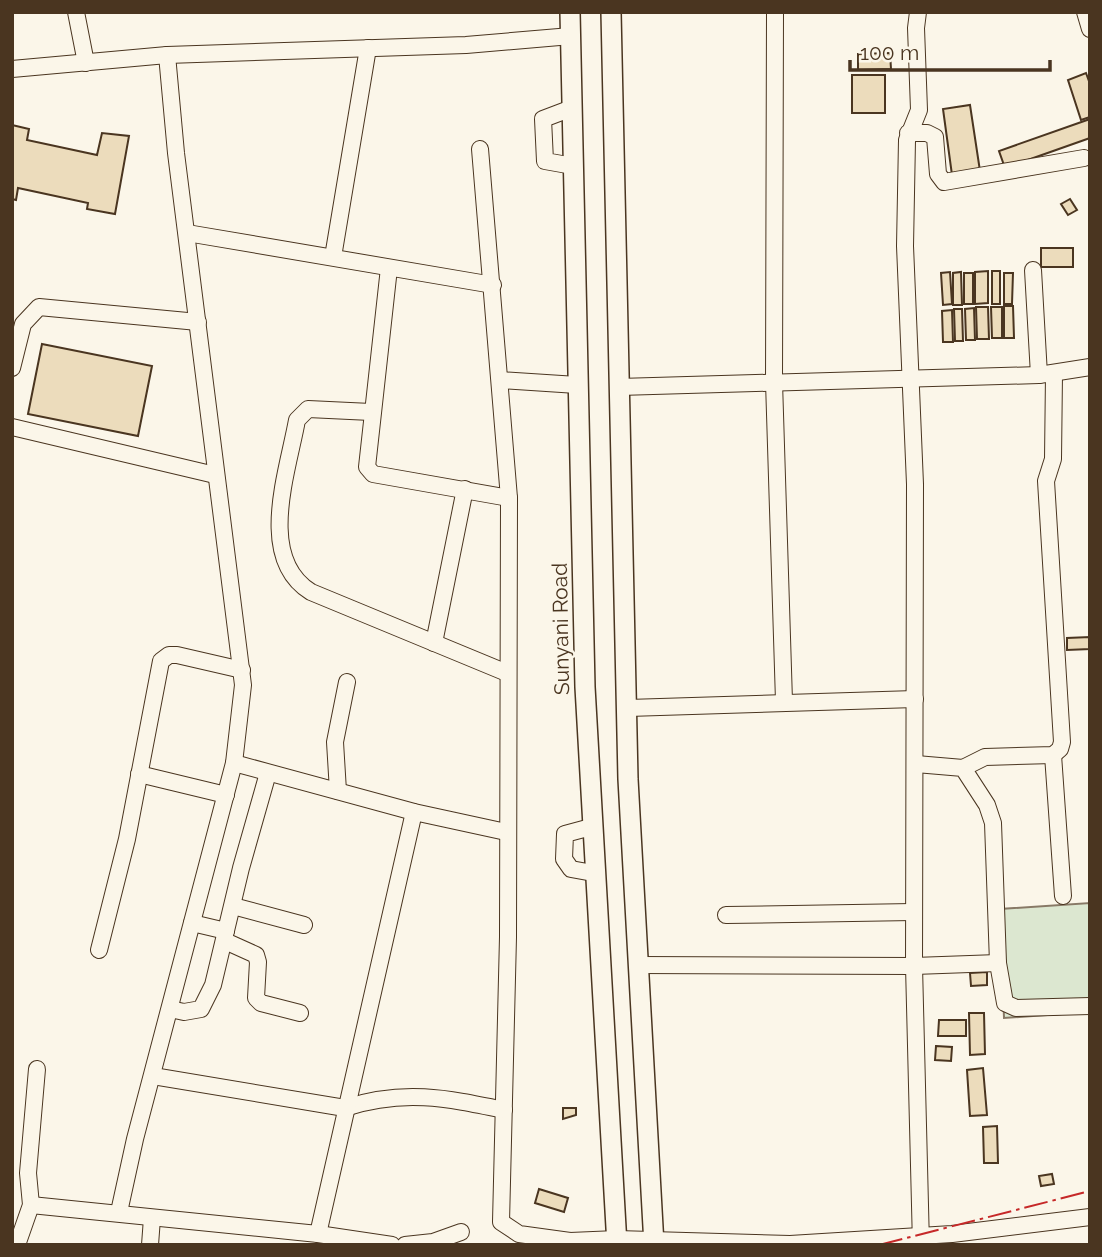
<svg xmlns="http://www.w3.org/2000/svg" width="1102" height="1257" font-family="Raleway,sans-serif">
	<rect width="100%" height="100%" fill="#fbf6e9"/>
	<polygon fill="#dce7d0" stroke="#887966" stroke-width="2" points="1090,903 1090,1012 1004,1018 1000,909"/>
	<g fill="#ecdcbc" stroke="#4a3520" stroke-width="2">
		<polygon points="890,53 891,69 858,70 858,54"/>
		<polygon points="1086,73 1090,84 1090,117 1081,120 1068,80"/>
		<rect x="852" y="75" width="33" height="38"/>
		<polygon points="970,105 980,171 952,175 943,109"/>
		<polygon points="1090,119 1090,138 1005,168 999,151"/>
		<polygon points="12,125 29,129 27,140 97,155 102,133 129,136 115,214 87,209 88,203 18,188 16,200 12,199"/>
		<polygon points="1070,199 1077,210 1068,215 1061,204"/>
		<rect x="1041" y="248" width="32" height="19"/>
		<polygon points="988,271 988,303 975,304 975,272"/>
		<rect x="992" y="271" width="8" height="33"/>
		<polygon points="950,272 952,304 943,305 941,273"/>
		<polygon points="961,272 962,305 953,305 953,273"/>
		<rect x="964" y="273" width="9" height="31"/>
		<polygon points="1004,273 1013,273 1012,304 1004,304"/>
		<polygon points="1004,306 1013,306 1014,338 1004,338"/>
		<polygon points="976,307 988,307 989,339 977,339"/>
		<polygon points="991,307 1002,307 1002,338 992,338"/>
		<polygon points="974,308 975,340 966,340 965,309"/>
		<polygon points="954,309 962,309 963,341 955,341"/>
		<polygon points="952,310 953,342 943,342 942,311"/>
		<polygon points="42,344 152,366 138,436 28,414"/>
		<polygon points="1090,637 1090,649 1067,650 1067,638"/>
		<polygon points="987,972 987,985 971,986 970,973"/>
		<polygon points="969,1013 984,1013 985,1054 970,1055"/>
		<polygon points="939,1020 966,1020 966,1036 938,1036"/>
		<polygon points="936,1046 952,1047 951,1061 935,1060"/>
		<polygon points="983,1068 987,1115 970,1116 967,1070"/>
		<polygon points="563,1108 576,1108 576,1115 563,1119"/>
		<polygon points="997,1126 998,1163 984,1163 983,1127"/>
		<polygon points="1052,1174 1054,1184 1041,1186 1039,1176"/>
		<polygon points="539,1189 568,1198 564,1212 535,1203"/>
	</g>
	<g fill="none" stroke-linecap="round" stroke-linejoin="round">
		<defs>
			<g id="minor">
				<polyline points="76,12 86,63"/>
				<polyline points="775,12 774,382 784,701"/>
				<polyline points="918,12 916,28 919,110 907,140 905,246 915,484 914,966 921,1245"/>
				<polyline points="1085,12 1090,29"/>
				<polyline points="12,69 167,55 466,45 571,36"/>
				<polyline points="572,108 543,119 545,161 573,166"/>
				<polyline points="908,133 927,133 935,137 938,174 944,182 1084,158"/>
				<polyline points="480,149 509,498 508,937 501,1222 519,1234 570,1241 617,1239 790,1244 952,1234 1090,1217"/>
				<polyline points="187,233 493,285"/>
				<polyline points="333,257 368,48"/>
				<polyline points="389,268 367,467 373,474 509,498"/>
				<polyline points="1033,270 1039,375"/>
				<polyline points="12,368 23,324 39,307 198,322"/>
				<polyline points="500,380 577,385"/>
				<polyline points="619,387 1039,375 1090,367"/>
				<path d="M371,412L308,409L297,420C288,471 256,558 311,592L507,673"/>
				<polyline points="12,427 215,475"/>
				<polyline points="434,643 465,489"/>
				<polyline points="628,708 915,699"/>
				<polyline points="1053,755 1063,896"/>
				<polyline points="234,763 414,812 506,832"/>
				<polyline points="916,764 963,768 987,805 993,823 998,963 1005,1003 1016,1008 1090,1006"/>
				<polyline points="963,768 985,757 1053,755 1060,749 1062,742 1046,481 1053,459 1054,374"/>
				<polyline points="139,774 226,795"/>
				<polyline points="338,791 335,742 347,682"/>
				<polyline points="591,827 565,834 564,859 571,869 593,873"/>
				<polyline points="233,906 304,925"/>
				<polyline points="726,915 913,912"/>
				<polyline points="192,923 226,931"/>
				<polyline points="225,941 256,955 258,962 256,998 261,1003 300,1013"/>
				<polyline points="99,950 127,839 161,661 169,655 177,655 242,670"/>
				<polyline points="638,965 914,966 998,963"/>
				<polyline points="170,1009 184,1012 201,1009 213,985 241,868 268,773"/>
				<path d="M153,1076L345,1108C403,1089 446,1098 504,1110"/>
				<polyline points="31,1205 318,1234 392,1245"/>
				<polyline points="119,1212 135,1139 234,763 243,685 176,153 167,55"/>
				<polyline points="318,1234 414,812"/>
				<polyline points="17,1245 31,1205 28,1173 37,1069"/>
				<polyline points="150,1245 152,1218"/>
				<polyline points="405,1245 433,1242 461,1232"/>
			</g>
			<g id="major">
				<polyline points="570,12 585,687 617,1245"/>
				<polyline points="611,12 628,779 654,1245"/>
			</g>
		</defs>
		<use href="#minor" stroke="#4a3520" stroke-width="18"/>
		<use href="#major" stroke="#4a3520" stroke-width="22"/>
		<use href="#minor" stroke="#fbf6e9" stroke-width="16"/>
		<use href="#major" stroke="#fbf6e9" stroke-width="19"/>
		<polyline stroke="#c62828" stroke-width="2" stroke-dasharray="24 5 3.5 5" stroke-linecap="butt" points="879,1245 1090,1191"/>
	</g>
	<g text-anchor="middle" stroke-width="5" stroke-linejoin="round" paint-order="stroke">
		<g font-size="21" fill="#4a3520" stroke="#fbf6e9">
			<text transform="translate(561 629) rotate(-91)" y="7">Sunyani Road</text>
		</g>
	</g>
	<rect width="1102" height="1257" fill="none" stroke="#4a3520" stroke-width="28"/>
	<path d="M850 60v10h200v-10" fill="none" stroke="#4a3520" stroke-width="3.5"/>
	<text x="860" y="60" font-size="21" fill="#4a3520" stroke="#fbf6e9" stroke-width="5" paint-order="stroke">100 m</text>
</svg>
